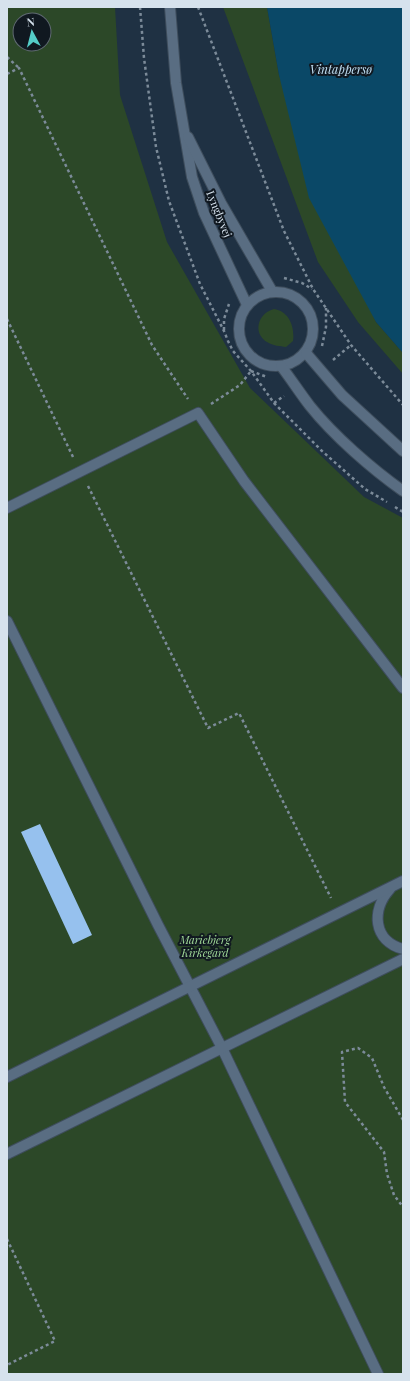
<svg xmlns="http://www.w3.org/2000/svg" width="410" height="1381" font-family="'Playfair Display',serif">
	<rect width="100%" height="100%" fill="#1f3143"/>
	<g fill="#2c4828" fill-rule="evenodd">
		<path d="M7,7H115L120,95L167,242L250,388L364,497L403,518V1374H7ZM20,20H44V44H20Z"/>
		<polygon points="223,7 267,7 279,75 376,322 403,353 403,374 358,322 318,262"/>
		<path d="M274,309C289,311 295,327 293,341L286,347C280,346 273,346 267,342C252,333 258,313 274,309Z"/>
	</g>
	<polygon fill="#0a4867" points="267,7 403,7 403,353 376,322 309,198 279,75"/>
	<polygon fill="#96c1ee" points="40,824 92,935 73,944 21,832"/>
	<g fill="none" stroke-linecap="round" stroke-linejoin="round">
		<defs>
			<g id="service">
				<polyline points="7,508 198,413 244,481 403,688"/>
				<polyline points="7,621 158,925 222,1048 378,1374"/>
				<path d="M390,889C371,910 373,941 403,949"/>
				<polyline points="7,1077 403,881"/>
				<polyline points="7,1154 403,959"/>
			</g>
			<g id="tertiary">
				<polyline points="170,7 176,83 192,177 204,213 247,305"/>
				<polyline points="188,137 221,203 272,291"/>
				<circle cx="276" cy="329" r="37"/>
				<polyline points="306,353 342,395 403,451"/>
				<path d="M281,366C291,379 300,393 310,406C334,436 372,469 403,491"/>
			</g>
		</defs>
		<use href="#service" stroke="#3e4d5c" stroke-width="12"/>
		<use href="#tertiary" stroke="#3e4d5c" stroke-width="12"/>
		<g stroke="#7c8b99" stroke-width="2.5" stroke-dasharray="3 3" stroke-linecap="butt">
			<polyline points="140,7 144,58 156,147 169,201 200,284 224,331 228,341 233,351 251,371 274,403 322,451 365,489 387,502"/>
			<polyline points="198,7 284,231 313,289 351,345 403,405"/>
			<polyline points="7,57 19,68"/>
			<polyline points="7,74 19,68 152,345 188,399"/>
			<polyline points="284,278 302,283 312,289"/>
			<polyline points="7,319 73,457"/>
			<polyline points="224,330 224,319 229,304"/>
			<polyline points="322,346 326,327 326,308"/>
			<polyline points="333,360 351,345"/>
			<polyline points="251,371 267,377"/>
			<polyline points="274,403 284,396"/>
			<polyline points="211,404 240,385 251,371"/>
			<polyline points="88,486 208,728 239,713 331,898"/>
			<polyline points="395,507 403,512"/>
			<polyline points="403,1120 384,1087 372,1058 358,1048 342,1052 345,1102 384,1152 387,1174 394,1195 403,1207"/>
			<polyline points="7,1239 55,1341 7,1365"/>
		</g>
		<use href="#service" stroke="#596d82" stroke-width="10"/>
		<use href="#tertiary" stroke="#596d82" stroke-width="10"/>
	</g>
	<g text-anchor="middle" stroke-width="4" stroke-linejoin="round" paint-order="stroke">
		<g font-size="11" fill="#d6e2ed" stroke="#101820">
			<text transform="translate(219 214) rotate(68)" y="4">Lyngbyvej</text>
		</g>
		<g font-size="11" font-style="italic" fill="#a3dc9a" stroke="#101820">
			<text x="205" y="944">Mariebjerg<tspan x="205" dy="13">Kirkegård</tspan></text>
		</g>
		<g font-size="12" font-style="italic" fill="#c1e0f5" stroke="#101820">
			<text x="341" y="74">Vintappersø</text>
		</g>
	</g>
	<rect width="410" height="1381" fill="none" stroke="#d6e2ed" stroke-width="16"/>
	<g transform="translate(32 32) rotate(353)"><circle r="19" fill="#101820" stroke="#5f6972"/>
	<path d="M0-3L7 15L0 10L-7 15Z" fill="#54cdc8"/>
	<text y="-6" font-size="11" font-weight="bold" text-anchor="middle" fill="#d6e2ed">N</text>
	</g>
</svg>
